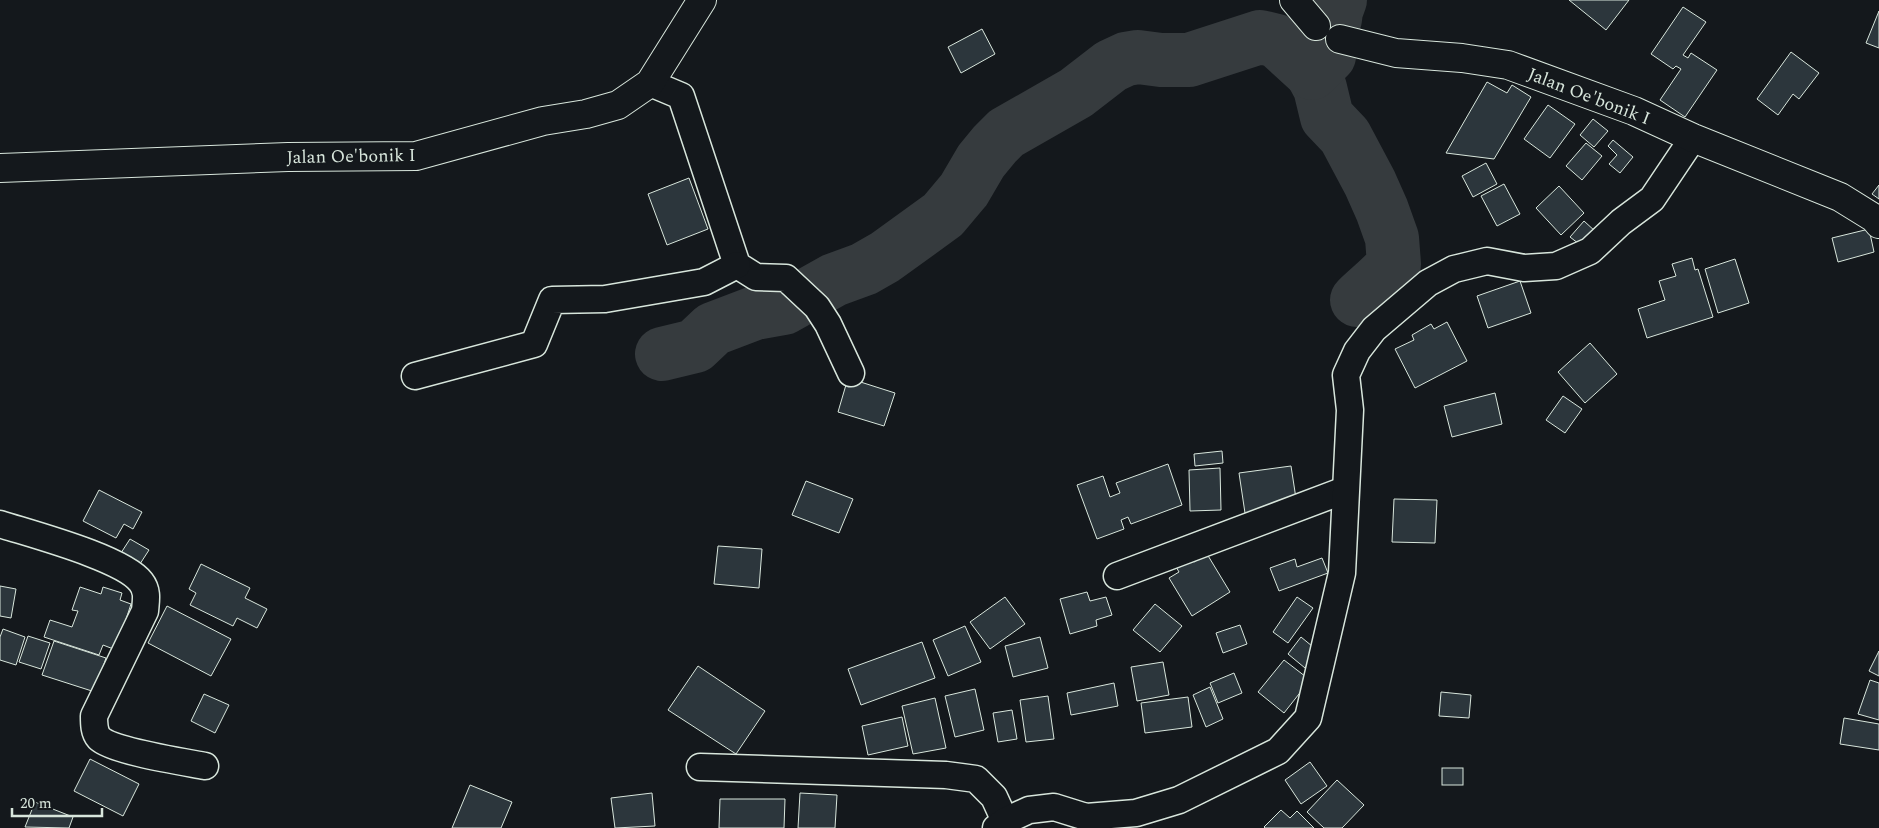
<svg xmlns="http://www.w3.org/2000/svg" width="1879" height="828" font-family="Spectral,serif">
	<rect width="100%" height="100%" fill="#14181c"/>
	<g fill="none" stroke-linecap="round" stroke-linejoin="round">
		<g stroke="#363b3e" stroke-width="54">
			<path d="M1312,73L1320,88L1327,117L1345,136L1370,183L1382,210L1392,238L1394,264C1384,277 1369,288 1357,300"/>
			<polyline points="662,354 695,346 713,329 755,313 784,308 834,280 864,269 885,257 943,215 964,190 981,161 995,144 1006,133 1076,93 1111,66 1126,59 1138,57 1161,60 1189,60 1260,37 1277,41 1312,73 1329,56 1322,37 1335,19 1336,11 1340,0"/>
		</g>
	</g>
	<g fill="#2c363c" stroke="#d8e6dc">
		<polygon points="1569,0 1629,0 1606,30"/>
		<polygon points="1683,7 1706,22 1683,55 1688,58 1691,53 1717,70 1685,117 1660,100 1681,69 1676,66 1673,69 1651,54"/>
		<polygon points="1879,11 1879,48 1866,43"/>
		<polygon points="982,29 995,54 961,73 948,47"/>
		<polygon points="1791,52 1819,73 1799,99 1793,94 1778,115 1757,99"/>
		<polygon points="1487,82 1507,93 1512,85 1531,97 1494,159 1446,153"/>
		<polygon points="1548,105 1575,124 1550,158 1524,139"/>
		<polygon points="1593,119 1608,131 1594,147 1580,135"/>
		<polygon points="1613,140 1633,157 1620,173 1609,164 1617,155 1608,146"/>
		<polygon points="1586,143 1602,156 1582,180 1566,166"/>
		<polygon points="1486,163 1497,184 1473,197 1462,176"/>
		<polygon points="689,178 708,229 667,245 648,194"/>
		<polygon points="1504,184 1520,214 1497,226 1481,196"/>
		<polygon points="1879,185 1879,199 1872,194"/>
		<polygon points="1559,186 1584,213 1561,235 1536,208"/>
		<polygon points="1584,221 1596,232 1583,247 1570,237"/>
		<polygon points="1869,229 1874,252 1838,262 1832,238"/>
		<polygon points="1692,258 1695,270 1698,269 1713,317 1647,338 1638,309 1665,300 1659,281 1676,276 1672,264"/>
		<polygon points="1735,259 1749,303 1718,313 1705,269"/>
		<polygon points="1520,281 1531,313 1488,328 1477,296"/>
		<polygon points="1447,322 1467,361 1415,388 1395,349 1414,340 1412,335 1431,324 1434,329"/>
		<polygon points="1590,343 1617,374 1585,403 1558,372"/>
		<polygon points="848,378 895,393 884,426 838,412"/>
		<polygon points="1495,393 1502,424 1452,437 1444,406"/>
		<polygon points="1563,396 1582,409 1565,433 1546,420"/>
		<polygon points="1222,451 1223,463 1195,466 1194,454"/>
		<polygon points="1168,464 1182,505 1131,524 1128,517 1121,520 1124,529 1097,539 1077,485 1103,476 1110,497 1120,493 1116,483"/>
		<polygon points="1291,466 1297,505 1245,513 1239,473"/>
		<polygon points="1220,468 1221,510 1190,511 1189,470"/>
		<polygon points="806,481 853,499 839,533 792,515"/>
		<polygon points="99,490 142,512 133,529 124,524 116,538 83,521"/>
		<polygon points="1394,499 1437,500 1435,543 1392,542"/>
		<polygon points="130,539 149,550 138,567 119,556"/>
		<polygon points="718,546 762,549 759,588 714,584"/>
		<polygon points="1207,554 1230,592 1192,616 1169,578 1179,572 1175,565 1190,556 1194,562"/>
		<polygon points="1322,558 1328,573 1279,591 1270,568 1295,559 1297,567"/>
		<polygon points="201,564 250,588 245,598 267,609 257,628 237,618 233,626 190,605 196,593 189,589"/>
		<polygon points="0,586 16,589 11,618 0,616"/>
		<polygon points="80,587 101,594 103,587 122,593 120,600 131,604 116,650 103,645 99,655 44,637 50,620 72,627 78,611 72,610"/>
		<polygon points="1087,592 1090,601 1106,597 1112,615 1096,620 1097,626 1070,634 1060,599"/>
		<polygon points="1005,597 1025,624 990,649 970,622"/>
		<polygon points="1297,597 1313,608 1288,643 1273,632"/>
		<polygon points="1155,604 1182,626 1160,652 1133,630"/>
		<polygon points="167,606 231,639 211,676 148,643"/>
		<polygon points="1240,625 1247,644 1223,653 1216,633"/>
		<polygon points="965,626 981,662 948,676 933,640"/>
		<polygon points="3,629 25,637 16,665 0,660 0,637"/>
		<polygon points="28,636 50,643 41,669 19,662"/>
		<polygon points="1040,637 1048,668 1013,677 1005,646"/>
		<polygon points="1301,637 1318,651 1305,668 1288,654"/>
		<polygon points="54,641 106,658 95,692 42,675"/>
		<polygon points="922,642 935,678 861,705 848,669"/>
		<polygon points="1879,651 1879,676 1869,671"/>
		<polygon points="1284,660 1310,680 1284,713 1258,692"/>
		<polygon points="1163,662 1169,695 1137,701 1131,667"/>
		<polygon points="698,666 765,711 736,754 668,710"/>
		<polygon points="1234,673 1242,693 1218,703 1210,683"/>
		<polygon points="1870,680 1879,683 1879,720 1858,714"/>
		<polygon points="1114,683 1118,706 1071,715 1067,693"/>
		<polygon points="1210,687 1223,719 1206,727 1193,695"/>
		<polygon points="975,689 984,730 955,737 945,696"/>
		<polygon points="1441,692 1471,695 1469,718 1439,716"/>
		<polygon points="204,694 229,705 215,733 191,721"/>
		<polygon points="1048,696 1054,739 1026,742 1020,700"/>
		<polygon points="1188,697 1192,727 1145,733 1141,703"/>
		<polygon points="935,698 946,748 913,754 902,706"/>
		<polygon points="1012,710 1017,739 998,742 993,713"/>
		<polygon points="902,717 908,746 868,755 862,726"/>
		<polygon points="1844,718 1879,724 1879,750 1840,744"/>
		<polygon points="90,759 139,784 123,816 74,791"/>
		<polygon points="1310,762 1327,786 1301,804 1285,780"/>
		<rect x="1442" y="768" width="21" height="17"/>
		<polygon points="1337,780 1364,805 1342,828 1324,828 1307,812"/>
		<polygon points="470,785 512,802 501,828 452,828"/>
		<polygon points="652,793 655,826 615,828 611,798"/>
		<polygon points="800,793 837,795 835,828 798,828"/>
		<polygon points="720,799 785,799 784,828 719,828"/>
		<polygon points="35,802 73,817 69,828 25,827"/>
		<polygon points="1281,810 1290,818 1297,811 1314,828 1265,828 1264,827"/>
	</g>
	<g fill="none" stroke-linecap="round" stroke-linejoin="round">
		<defs>
			<g id="street">
				<polyline points="650,83 681,96 737,265 756,277 786,278 817,307 828,324 851,373"/>
				<polyline points="415,376 534,344 552,300 605,299 704,282 737,265"/>
				<path d="M0,524C31,534 123,558 141,582C148,591 146,600 145,611L94,716C94,724 94,732 99,738C112,751 184,762 205,766"/>
				<polyline points="1117,576 1345,490"/>
				<polyline points="700,767 946,775 976,779 994,797 1005,821"/>
				<polyline points="996,828 1005,821 1029,810 1054,807 1086,817 1136,813 1179,800 1278,751 1308,718 1342,573 1350,410 1346,375 1357,351 1374,329 1428,283 1454,269 1487,261 1524,268 1556,266 1590,251 1621,222 1652,199 1693,138"/>
			</g>
			<g id="secondary">
				<polyline points="1294,0 1316,26"/>
				<polyline points="1340,39 1396,53 1462,58 1508,65 1634,111 1693,138 1840,197 1874,218 1879,224"/>
				<polyline points="0,168 288,157 416,156 543,121 586,114 618,105 650,83 702,0"/>
			</g>
		</defs>
		<use href="#street" stroke="#d8e6dc" stroke-width="29"/>
		<use href="#secondary" stroke="#d8e6dc" stroke-width="30"/>
		<use href="#street" stroke="#14181c" stroke-width="26"/>
		<use href="#secondary" stroke="#14181c" stroke-width="28"/>
	</g>
	<g text-anchor="middle" stroke-width="4" stroke-linejoin="round" paint-order="stroke">
		<g font-size="18" fill="#d8e6dc" stroke="#14181c">
			<text transform="translate(1589 96) rotate(21)" y="6">Jalan Oe'bonik I</text>
			<text transform="translate(351 156) rotate(-1)" y="6">Jalan Oe'bonik I</text>
		</g>
	</g>
	<path d="M12 808v8h90v-8" fill="none" stroke="#d8e6dc" stroke-width="2.5"/>
	<text x="20" y="808" font-size="15" fill="#d8e6dc" stroke="#14181c" stroke-width="4" paint-order="stroke">20 m</text>
</svg>
